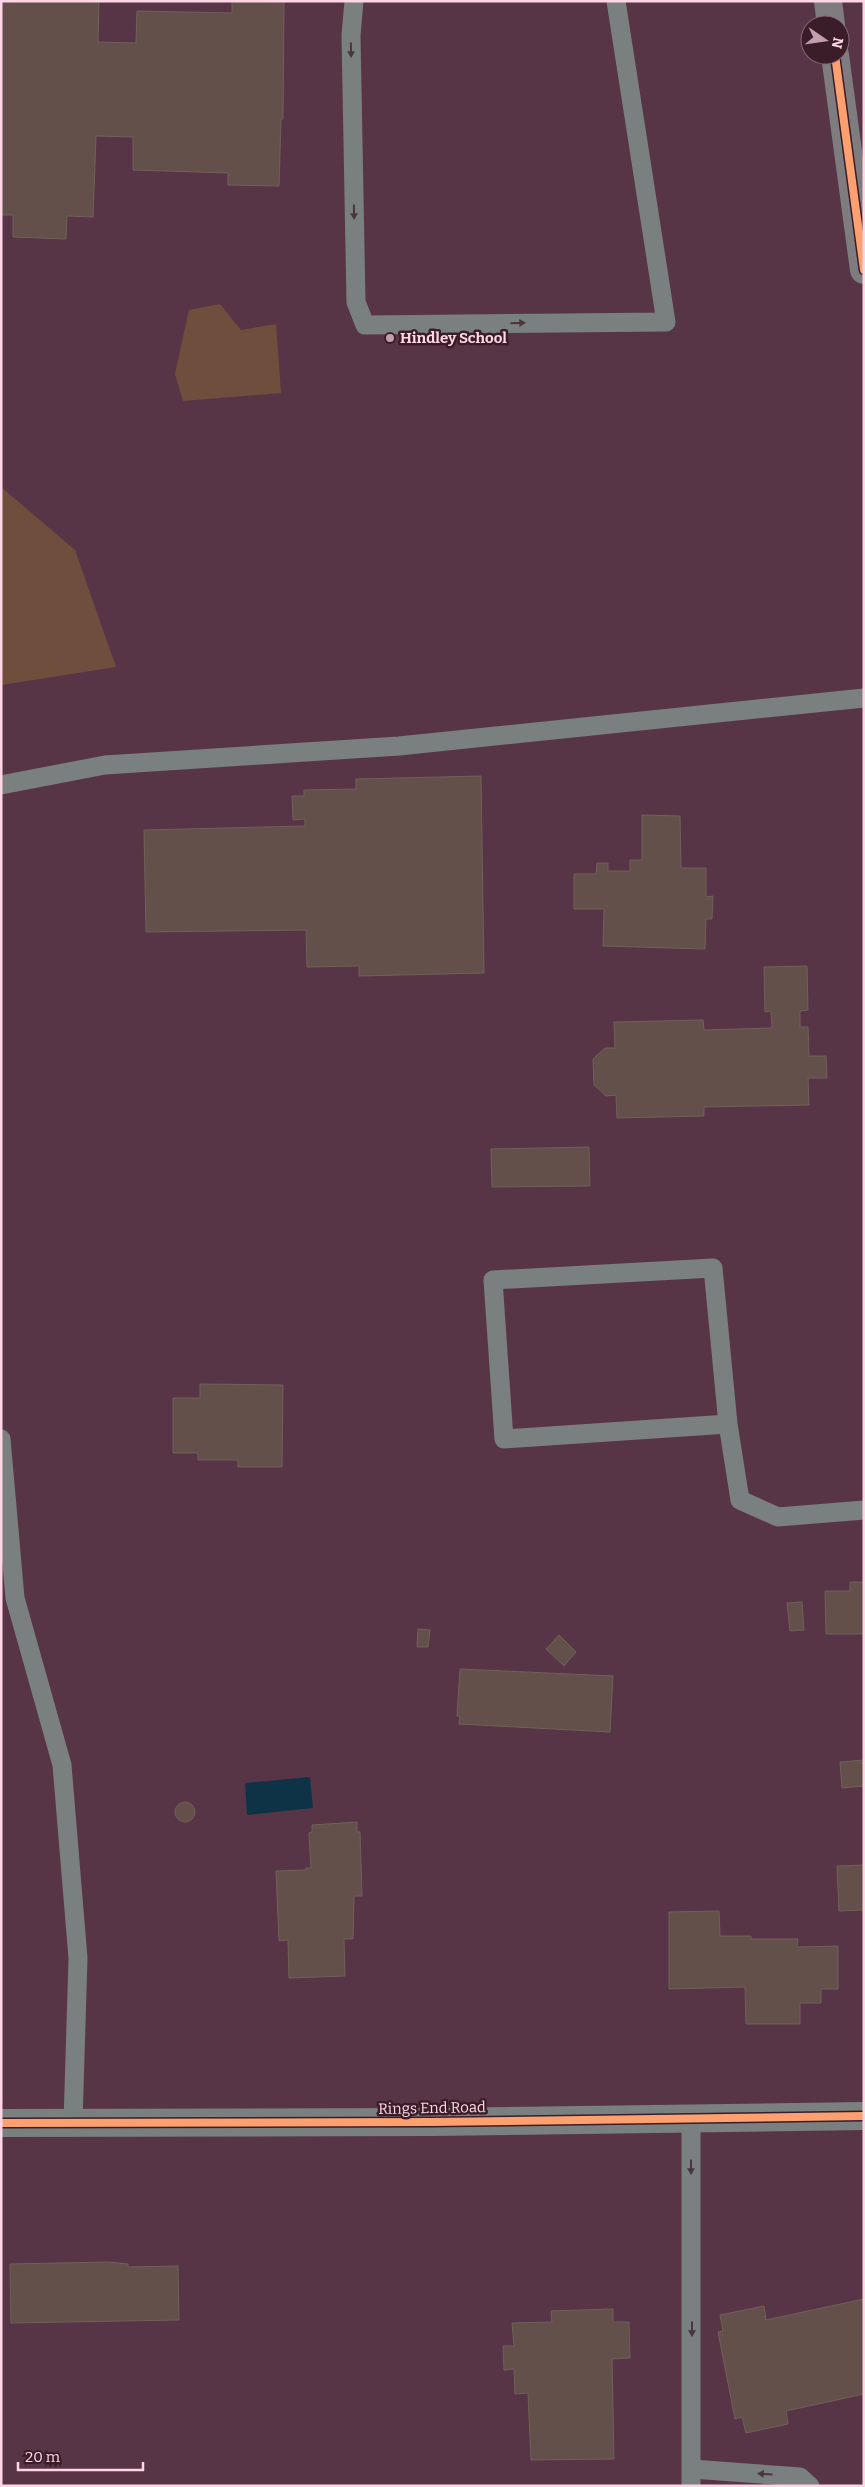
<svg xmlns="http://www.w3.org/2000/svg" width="865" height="2487" font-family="Bitter,serif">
	<rect width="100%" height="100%" fill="#583546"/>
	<g fill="#704e3d">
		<polygon points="220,304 241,330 276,324 281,393 183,401 175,374 189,310"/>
		<polygon points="1,487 75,550 116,667 1,685"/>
	</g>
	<polygon fill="#0f3346" points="310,1777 313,1808 247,1815 245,1783"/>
	<g fill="#63504a" stroke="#71605b">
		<polygon points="1,1 99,1 98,42 136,43 137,11 232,13 232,1 284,1 283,119 281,119 279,186 228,185 228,173 133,170 133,137 96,136 93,217 67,216 66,239 13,237 13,215 1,215"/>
		<polygon points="481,776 484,973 359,976 359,966 307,967 306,930 146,932 144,830 305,826 305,819 293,820 292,796 304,796 304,790 356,789 356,779"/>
		<polygon points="642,815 680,816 681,868 706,868 706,897 713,896 712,919 706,919 705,949 603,946 604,909 574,909 574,874 596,874 597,863 608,863 608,871 630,871 630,860 642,860"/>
		<polygon points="807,966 808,1010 800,1011 800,1027 808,1027 809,1056 826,1056 827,1078 808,1078 809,1105 704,1107 704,1116 617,1118 616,1095 606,1096 594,1085 593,1059 605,1048 615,1048 614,1022 703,1020 704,1030 772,1028 771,1011 765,1012 764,967"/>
		<polygon points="589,1147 590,1186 492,1187 491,1149"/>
		<polygon points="200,1384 283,1385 282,1467 238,1467 238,1460 198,1460 198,1453 173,1453 173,1398 200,1398"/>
		<polygon points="850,1582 864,1582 864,1634 826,1634 825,1591 850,1591"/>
		<polygon points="802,1602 804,1630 790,1631 787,1603"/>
		<polygon points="418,1629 430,1630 428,1647 417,1647"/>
		<polygon points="559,1635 576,1652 564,1666 546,1649"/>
		<polygon points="460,1669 613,1676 610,1732 459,1724 460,1716 457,1716"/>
		<polygon points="864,1760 864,1786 842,1788 840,1762"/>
		<circle cx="185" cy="1812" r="10"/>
		<polygon points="357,1822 357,1832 360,1832 362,1896 354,1896 353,1939 344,1939 345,1976 289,1978 288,1940 279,1941 276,1871 306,1870 306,1868 311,1868 309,1833 312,1832 312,1825"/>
		<polygon points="864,1865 864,1910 839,1911 837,1866"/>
		<polygon points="719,1911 720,1936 751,1936 751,1939 798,1939 797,1947 838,1946 838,1989 821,1989 821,2003 800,2003 800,2024 746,2024 745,1987 669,1989 669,1912"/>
		<polygon points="108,2262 128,2264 128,2267 178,2266 179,2320 11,2323 10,2264"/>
		<polygon points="864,2299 864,2394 786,2411 788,2424 746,2433 742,2417 735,2419 718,2332 723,2331 720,2315 764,2306 766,2320"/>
		<polygon points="613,2309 613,2322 629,2322 630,2358 612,2359 614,2459 531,2460 528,2393 515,2394 514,2369 504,2370 503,2346 514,2346 512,2323 552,2322 551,2311"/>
	</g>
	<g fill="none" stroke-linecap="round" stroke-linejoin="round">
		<g stroke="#7a807f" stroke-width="19">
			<polyline points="354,1 351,35 356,302 365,325 666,322 616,1"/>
			<polyline points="1,785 105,765 399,746 864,698"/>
			<polyline points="728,1424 504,1439 493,1280 713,1268 728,1424 740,1500 778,1517 864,1510"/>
			<polyline points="1,1439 15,1598 62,1765 78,1958 73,2123"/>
			<polyline points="691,2118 691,2486"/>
			<polyline points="692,2469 800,2477 810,2486"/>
		</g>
		<polyline stroke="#7a807f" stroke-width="28" points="1,2123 431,2122 864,2116"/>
		<g stroke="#7f7c80" stroke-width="28">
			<polyline points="828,1 831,25"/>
			<polyline points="835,55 864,270"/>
		</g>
		<defs>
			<g id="cycleway">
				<polyline points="835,55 864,270"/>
				<polyline points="1,2123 431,2122 864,2116"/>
			</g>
		</defs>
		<use href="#cycleway" stroke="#3a1d29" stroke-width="11"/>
		<use href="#cycleway" stroke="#fca06f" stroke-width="8"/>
	</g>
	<defs><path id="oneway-solid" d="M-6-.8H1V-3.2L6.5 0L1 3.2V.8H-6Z" transform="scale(1.25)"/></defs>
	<g fill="#4a363e">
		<use href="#oneway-solid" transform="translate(351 50) rotate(89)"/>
		<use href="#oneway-solid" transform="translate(354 212) rotate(89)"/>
		<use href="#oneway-solid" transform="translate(518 323) rotate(-1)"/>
		<use href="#oneway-solid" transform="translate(691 2167) rotate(90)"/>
		<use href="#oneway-solid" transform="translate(692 2329) rotate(90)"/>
		<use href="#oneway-solid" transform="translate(765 2474) rotate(-176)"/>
	</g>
	<circle fill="#c59ead" stroke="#3a1d29" stroke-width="2" cx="390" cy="338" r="5"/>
	<g text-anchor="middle" stroke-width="5" stroke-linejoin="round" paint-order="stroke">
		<g font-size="15" font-weight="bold" fill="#ffd6e5" stroke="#3a1d29" text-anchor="start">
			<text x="400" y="343">Hindley School</text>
		</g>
		<g font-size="15" fill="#ffd6e5" stroke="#3a1d29">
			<text transform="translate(432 2108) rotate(-1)" y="5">Rings End Road</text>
		</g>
	</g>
	<rect width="865" height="2487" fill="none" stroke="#ffd6e5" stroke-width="5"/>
	<g transform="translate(825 40) rotate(103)"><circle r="24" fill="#3a1d29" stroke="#896774"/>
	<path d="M0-4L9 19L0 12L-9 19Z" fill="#c59ead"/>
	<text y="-8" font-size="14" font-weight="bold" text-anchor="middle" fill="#ffd6e5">N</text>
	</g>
	<path d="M18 2462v8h125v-8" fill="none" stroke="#ffd6e5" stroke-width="2.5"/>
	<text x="25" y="2462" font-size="15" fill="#ffd6e5" stroke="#3a1d29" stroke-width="4" paint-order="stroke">20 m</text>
</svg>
